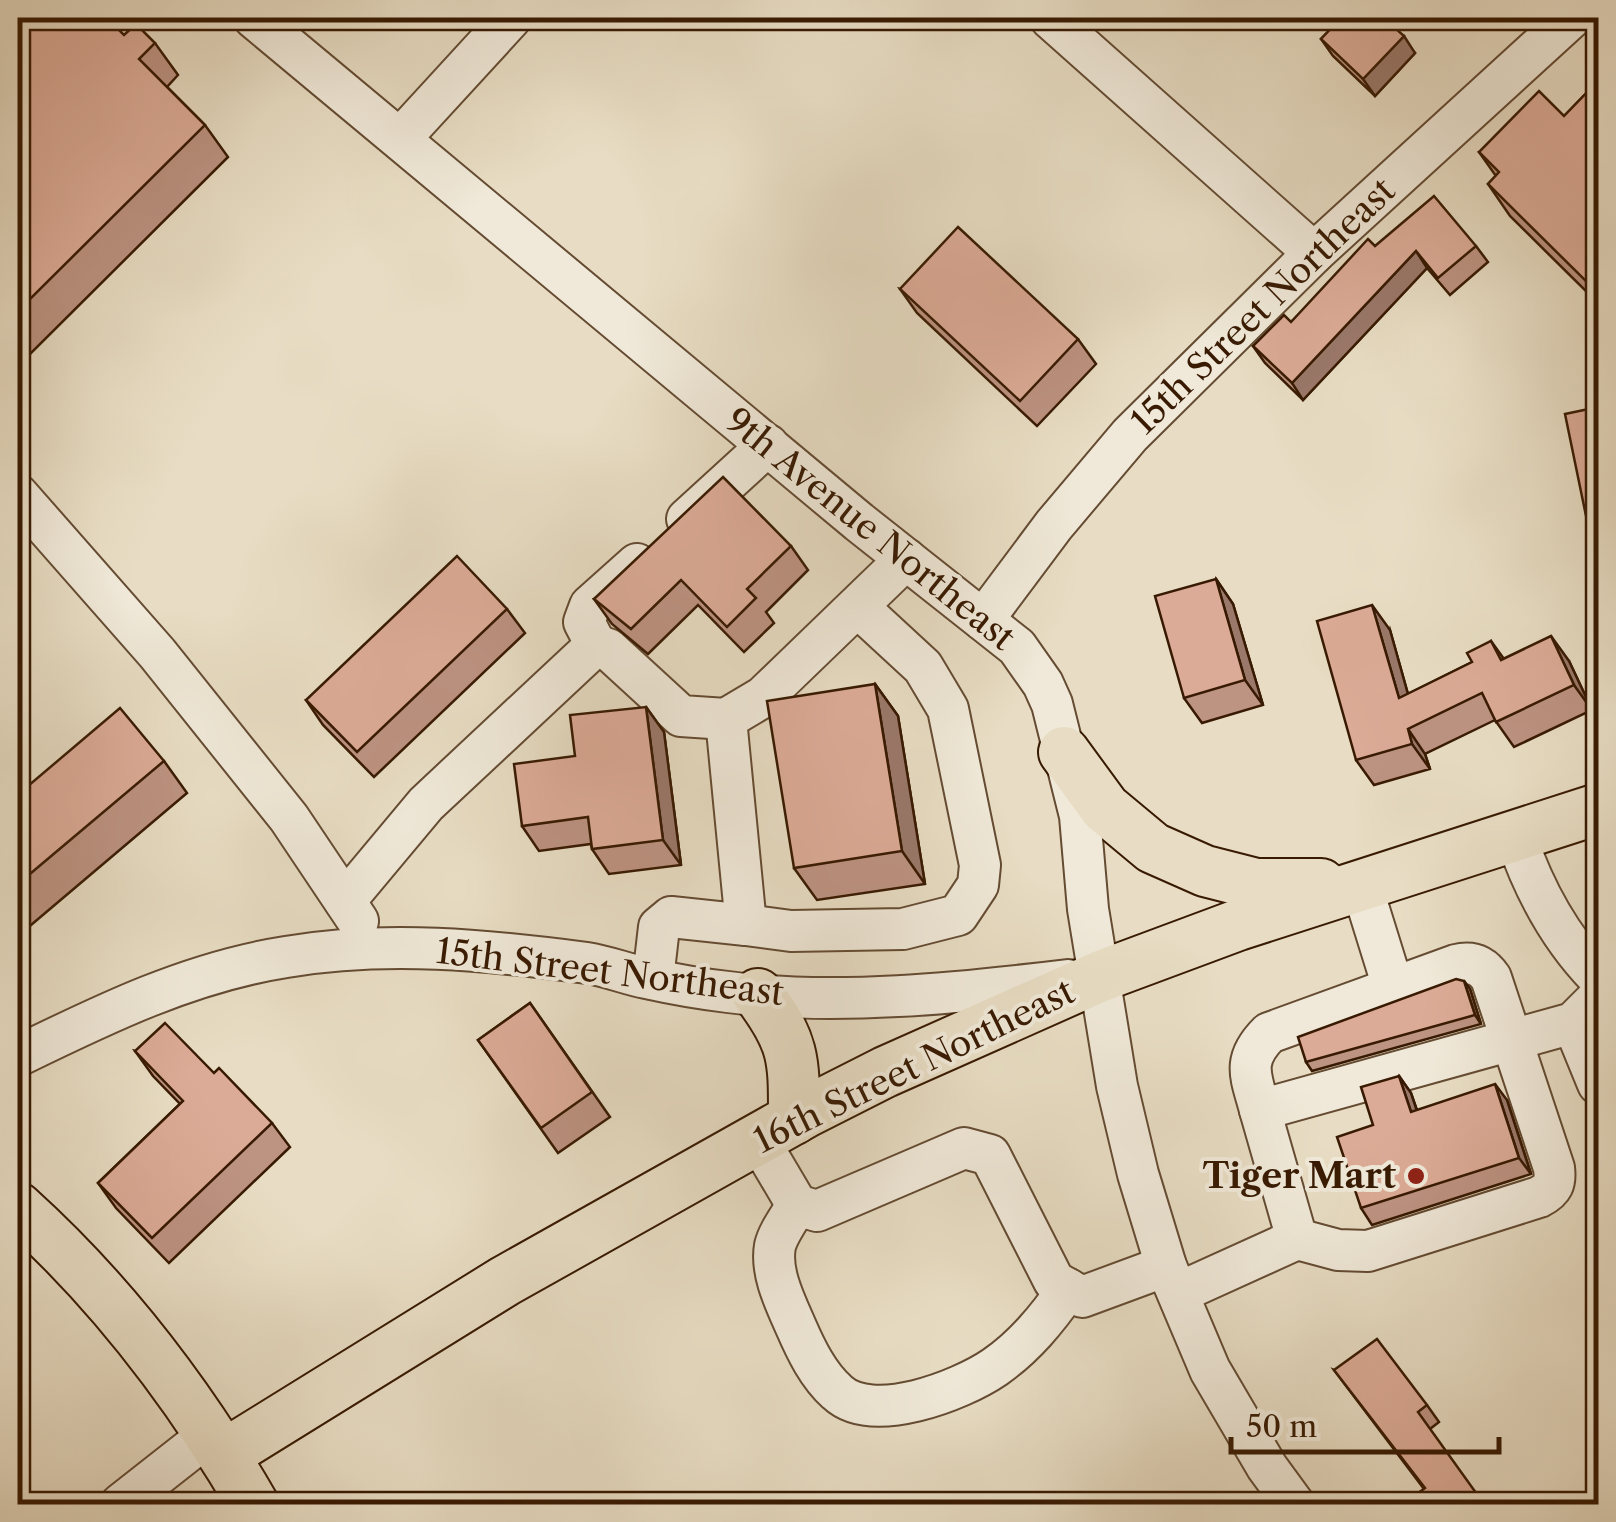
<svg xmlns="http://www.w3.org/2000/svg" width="1616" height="1522" font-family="'Libre Caslon Text',serif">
	<rect width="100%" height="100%" fill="#e8ddc4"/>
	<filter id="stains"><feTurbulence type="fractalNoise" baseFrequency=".002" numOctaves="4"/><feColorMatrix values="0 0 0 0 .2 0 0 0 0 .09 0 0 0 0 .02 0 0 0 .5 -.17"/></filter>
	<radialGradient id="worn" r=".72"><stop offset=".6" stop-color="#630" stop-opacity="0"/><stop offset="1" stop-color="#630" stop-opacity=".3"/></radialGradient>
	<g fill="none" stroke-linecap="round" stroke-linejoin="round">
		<defs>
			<g id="minor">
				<polyline points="254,18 859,522 1017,647 1043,684 1052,704 1080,816 1088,909 1117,1086 1138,1174 1166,1266 1210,1370 1267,1467 1294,1504"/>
				<polyline points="1050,18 1314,253"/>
				<polyline points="400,139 511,18"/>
				<polyline points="18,495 157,653 289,818 358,921"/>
				<polyline points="687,519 768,445"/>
				<polyline points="983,620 1054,525 1130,435 1314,253 1571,18"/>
				<polyline points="596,645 584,622 590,606 637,564"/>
				<path d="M1516,837C1534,890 1559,937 1598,977"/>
				<polyline points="1361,884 1393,987"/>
				<polyline points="345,901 426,804 596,645 608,649 681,716 726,719 763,697 906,559"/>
				<polyline points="746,925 791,931 903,929 958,915 978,885 980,865 948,709 923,667 858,607"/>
				<polyline points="653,979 659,927 671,917 746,925 726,719"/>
				<polyline points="1573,1023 1598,1084"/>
				<path d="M18,1056C104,1014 190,972 286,957C386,940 488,950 587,963C607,966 626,974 646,978C673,984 701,989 728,992C834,1006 961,993 1068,980"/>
				<path d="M1260,1110C1251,1076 1241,1061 1269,1033L1456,965C1472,961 1482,965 1491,978L1554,1168C1556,1183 1553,1190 1539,1197L1368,1251L1338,1250L1297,1239"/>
				<polyline points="758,1139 797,1205 817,1211 964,1148 990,1155 1054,1281 1082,1297 1166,1266"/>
				<path d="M797,1205C790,1217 778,1233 775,1246C770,1273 786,1304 796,1327C806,1350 818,1375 837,1392C872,1425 960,1391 995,1367C1025,1346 1047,1319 1068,1289"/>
				<polyline points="1178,1293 1297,1239 1260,1110 1573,1023 1598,998"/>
				<polyline points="121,1504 210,1434"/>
			</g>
			<g id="major">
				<polyline points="1064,752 1105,808 1153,848 1205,871 1256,884 1321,884"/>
				<path d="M758,994C795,1043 794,1060 794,1119"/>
				<path d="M18,1208C111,1292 190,1396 253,1504"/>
				<polyline points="224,1455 505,1281 806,1112 885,1072 1101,976 1238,925 1598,809"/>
			</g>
		</defs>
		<use href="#minor" stroke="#644b32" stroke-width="44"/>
		<use href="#major" stroke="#381a02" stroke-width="54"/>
		<use href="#minor" stroke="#f0e9d9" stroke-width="40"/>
		<use href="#major" stroke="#e8ddc4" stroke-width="50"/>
	</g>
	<g fill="#bd9382" stroke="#381a02" stroke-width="2.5">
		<polygon points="18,18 124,35 155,43 178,75 167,87 205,125 228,157 18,366"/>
		<polygon points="1338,18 1384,18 1415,53 1375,96 1333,56 1321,39 1340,20"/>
		<polygon points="1598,81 1598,303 1510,216 1488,184 1496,176 1479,152 1564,116"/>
		<polygon points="1375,246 1476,246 1488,262 1450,295 1427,268 1303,400 1265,363 1253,346 1291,322"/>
		<polygon points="900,289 1078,339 1096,364 1037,426 917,313"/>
		<polygon points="791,546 808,570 766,612 774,623 744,652 698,605 648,654 612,624 594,599"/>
		<polygon points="1216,579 1233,604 1263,705 1202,723 1184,698"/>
		<polygon points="507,609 525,633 374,777 323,725 306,700"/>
		<polygon points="1390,630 1408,694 1472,662 1491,641 1504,659 1569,661 1592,710 1514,747 1495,720 1425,754 1430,769 1374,785 1356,760"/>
		<polygon points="875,684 898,716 925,884 817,900 794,868"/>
		<polygon points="646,707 664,732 681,865 609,874 592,849 591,844 539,851 522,826 575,756"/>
		<polygon points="164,761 187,793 18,936 18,788 21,792"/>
		<polygon points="1464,981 1470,989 1481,1024 1312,1071 1306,1062"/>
		<polygon points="530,1003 610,1117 558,1153 478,1040"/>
		<polygon points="135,1051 214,1073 272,1123 290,1147 169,1263 116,1208 98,1183 180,1104 153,1076"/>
		<polygon points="1399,1076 1411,1093 1417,1110 1507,1100 1531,1174 1372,1225 1361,1208 1373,1125"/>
		<polygon points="18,1287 23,1295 18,1301"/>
		<polygon points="1334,1370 1427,1405 1439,1422 1430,1429 1424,1489"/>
	</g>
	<g fill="#9a786a" stroke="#381a02" stroke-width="2.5">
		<polygon points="1404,36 1415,53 1375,96 1363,79"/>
		<polygon points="1416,251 1427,268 1303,400 1292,383"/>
		<polygon points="1216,579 1233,604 1263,705 1245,680"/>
		<polygon points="1372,605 1390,630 1416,723 1399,698"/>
		<polygon points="1551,636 1569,661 1592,710 1574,685"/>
		<polygon points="875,684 898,716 925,884 902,851"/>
		<polygon points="646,707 664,732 681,865 663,840"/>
		<polygon points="1408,729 1425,754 1430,769 1412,744"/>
		<polygon points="1464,981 1470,989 1481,1024 1475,1015"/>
		<polygon points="1399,1076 1411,1093 1423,1129 1411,1112"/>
		<polygon points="1495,1084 1507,1100 1531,1174 1519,1158"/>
	</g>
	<g fill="#dcab97" stroke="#381a02" stroke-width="2.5">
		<polygon points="18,18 107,18 124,35 136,24 155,43 139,59 205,125 18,311"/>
		<polygon points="1341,18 1384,18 1404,36 1363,79 1321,39"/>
		<polygon points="1598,81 1598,293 1488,184 1499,172 1479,152 1539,91 1564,116"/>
		<polygon points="1434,196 1476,246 1438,278 1416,251 1292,383 1253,346 1284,315 1291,322 1368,239 1375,246"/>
		<polygon points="958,227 1078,339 1020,401 900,289"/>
		<polygon points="1598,407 1598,574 1565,414"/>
		<polygon points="723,477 791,546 747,589 756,598 727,627 681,580 631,629 594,599"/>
		<polygon points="457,556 507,609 357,752 306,700"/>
		<polygon points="1216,579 1245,680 1184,698 1155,596"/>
		<polygon points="1372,605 1399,698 1472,662 1467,653 1491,641 1501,660 1551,636 1574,685 1496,722 1482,693 1408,729 1412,744 1356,760 1317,621"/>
		<polygon points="875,684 902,851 794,868 767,701"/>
		<polygon points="646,707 663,840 592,849 588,817 522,826 514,764 575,756 570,715"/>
		<polygon points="120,708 164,761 18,884 18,788 21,792"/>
		<polygon points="1456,979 1464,981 1475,1015 1306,1062 1298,1037"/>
		<polygon points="530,1003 592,1092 541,1128 478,1040"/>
		<polygon points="165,1023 214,1073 219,1068 272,1123 152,1238 98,1183 183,1101 135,1051"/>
		<polygon points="1399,1076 1411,1112 1495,1084 1519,1158 1361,1208 1337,1137 1373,1125 1361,1087"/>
		<polygon points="1377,1339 1427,1405 1418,1412 1484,1504 1403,1504 1425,1488 1334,1370"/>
	</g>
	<circle fill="#8f2418" stroke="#f0e9d9" stroke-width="4" cx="1416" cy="1176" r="10"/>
	<g text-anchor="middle" stroke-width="8" stroke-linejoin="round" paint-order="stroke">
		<g font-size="35" fill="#381a02" stroke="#f0e9d9">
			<text transform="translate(1263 306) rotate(-44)" y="12">15th Street Northeast</text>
			<text transform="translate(870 529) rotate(39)" y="12">9th Avenue Northeast</text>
			<text transform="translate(610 972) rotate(7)" y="12">15th Street Northeast</text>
			<text transform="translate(914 1066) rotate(-26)" y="12">16th Street Northeast</text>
		</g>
		<g font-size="35" font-weight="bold" fill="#381a02" stroke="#f0e9d9" text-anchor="end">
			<text x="1396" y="1188">Tiger Mart</text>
		</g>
	</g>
	<rect width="1616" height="1522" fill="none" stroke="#e8ddc4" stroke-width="60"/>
	<rect x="20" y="20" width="1576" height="1482" fill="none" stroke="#381a02" stroke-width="5"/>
	<rect x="30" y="30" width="1556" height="1462" fill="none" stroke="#381a02" stroke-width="2.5"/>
	<path d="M1231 1437v15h268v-15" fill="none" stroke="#381a02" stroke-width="5"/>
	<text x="1246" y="1437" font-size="30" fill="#381a02" stroke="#f0e9d9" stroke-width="8" paint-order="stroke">50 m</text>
	<rect width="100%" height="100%" filter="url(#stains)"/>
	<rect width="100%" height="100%" fill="url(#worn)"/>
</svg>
